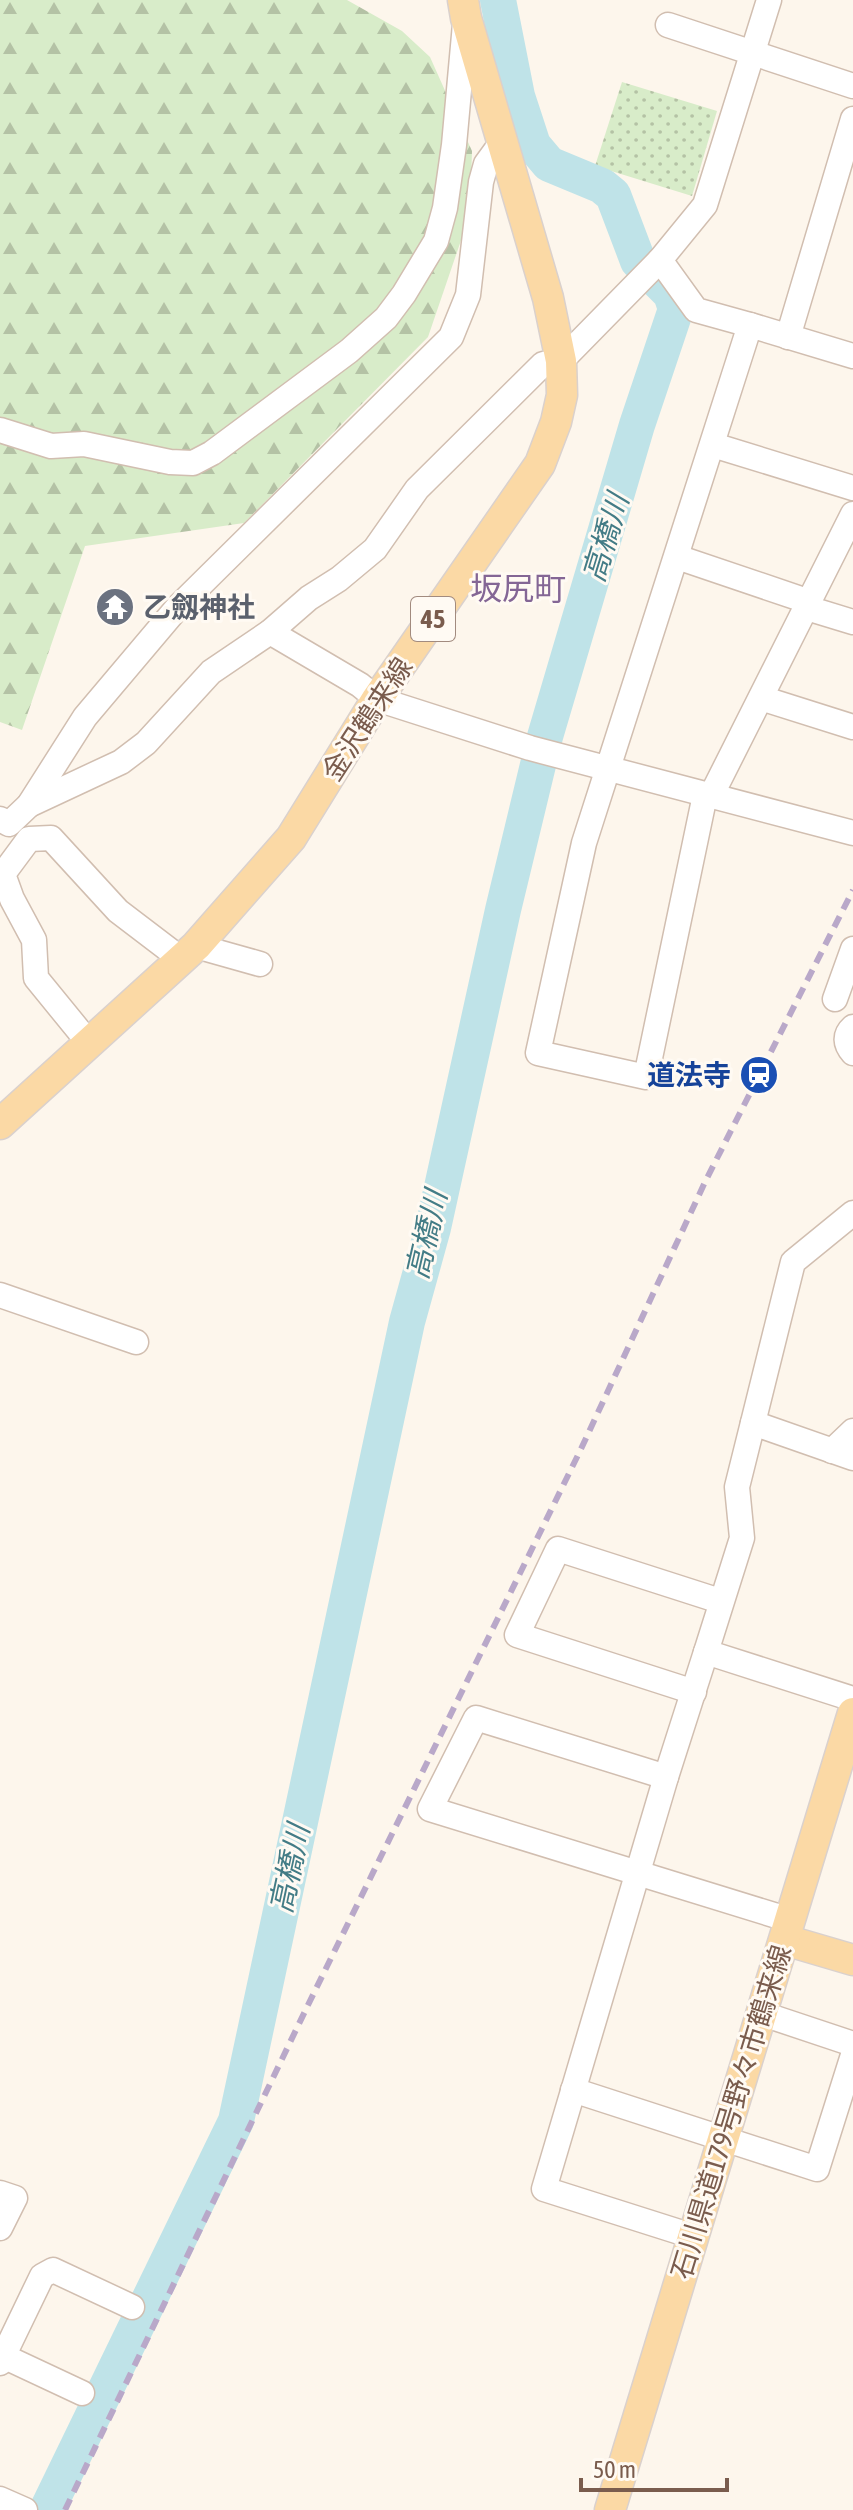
<svg xmlns="http://www.w3.org/2000/svg" width="853" height="2510" font-family="'Asap Condensed','Noto Sans JP',sans-serif">
	<defs>
		<pattern id="forest-firs" width="22" height="20" patternUnits="userSpaceOnUse" patternTransform="scale(2)"><rect width="22" height="20" fill="#d8ecc9"/><path d="M5 1l3.5 6h-7zM16 11l3.5 6h-7z" fill="#b4c2a5"/></pattern>
		<pattern id="park-dots" width="8" height="8" patternUnits="userSpaceOnUse" patternTransform="scale(2)"><rect width="8" height="8" fill="#d8ecc9"/><path d="M2 2h.1M6 6h.1" fill="none" stroke="#b4c2a5" stroke-width="1.8" stroke-linecap="round"/></pattern>
	</defs>
	<rect width="100%" height="100%" fill="#fdf6ec"/>
	<polygon fill="url(#forest-firs)" points="0,0 347,0 402,31 430,57 472,151 470,214 428,337 244,523 85,546 22,730 0,722"/>
	<polygon fill="url(#park-dots)" points="622,82 717,111 692,196 595,166"/>
	<g fill="none" stroke-linecap="round" stroke-linejoin="round">
		<polyline stroke="#bfe3e8" stroke-width="36" points="47,2510 236,2121 407,1322 433,1228 503,910 544,740 637,425 676,309 671,294 638,261 613,195 602,186 549,164 533,145 517,96 498,0"/>
		<defs>
			<g id="minor">
				<polyline points="668,25 853,86"/>
				<polyline points="660,260 696,310 750,325"/>
				<polyline points="788,337 853,119"/>
				<polyline points="0,430 51,446 84,444 170,462 193,463 212,453 349,351 386,318 404,294 436,241 445,208 454,145 465,24"/>
				<polyline points="713,445 853,488"/>
				<polyline points="677,557 810,602"/>
				<polyline points="807,608 853,622"/>
				<polyline points="270,632 360,685 377,699 530,748 853,833"/>
				<polyline points="761,698 853,727"/>
				<polyline points="705,795 646,1077 538,1053 584,843 750,325 853,356"/>
				<polyline points="711,796 853,514"/>
				<polyline points="29,805 121,762 146,743 211,672 270,632 309,598 339,579 375,549 417,489 543,364 561,361 660,260 705,205 769,0"/>
				<polyline points="0,819 9,824 29,805 85,717 177,608 451,337 468,295 481,182 486,164 502,142"/>
				<polyline points="196,946 260,964"/>
				<polyline points="835,999 853,949"/>
				<path d="M853,1027C844,1035 845,1044 853,1053"/>
				<polyline points="89,1043 36,978 34,940 12,899 3,874 29,839 51,838 118,911 181,959"/>
				<polyline points="853,1213 793,1262 737,1487 742,1538 706,1652 853,1699"/>
				<polyline points="0,1295 136,1342"/>
				<polyline points="753,1423 853,1458"/>
				<polyline points="832,1451 853,1431"/>
				<polyline points="694,1692 517,1635 558,1549 720,1601"/>
				<polyline points="666,1777 476,1718 430,1809 790,1920"/>
				<polyline points="760,2013 853,2044"/>
				<polyline points="573,2090 817,2169 853,2055"/>
				<polyline points="0,2193 15,2198 0,2228"/>
				<polyline points="692,2236 544,2189 666,1777 706,1652"/>
				<polyline points="3,2356 82,2393"/>
				<polyline points="0,2363 42,2276 53,2270 132,2307"/>
				<polyline points="0,2499 25,2510"/>
			</g>
			<g id="major">
				<polyline points="0,1124 196,946 291,838 377,699 540,464 556,422 562,395 561,361 548,298 466,18 463,0"/>
				<polyline points="785,1940 853,1960"/>
				<polyline points="610,2510 853,1713"/>
			</g>
		</defs>
		<use href="#minor" stroke="#d1beb0" stroke-width="27"/>
		<use href="#major" stroke="#dad1cd" stroke-width="33"/>
		<use href="#minor" stroke="#fff" stroke-width="24"/>
		<use href="#major" stroke="#fbd9a5" stroke-width="30"/>
		<polyline stroke="#b9a8c9" stroke-width="6" stroke-dasharray="12 8" stroke-linecap="butt" points="65,2510 308,2005 581,1449 705,1182 853,890"/>
	</g>
	<defs>
		<symbol id="temple-disc" viewBox="-11 -11 22 22"><circle r="9.5" fill="#6b7280" stroke="#fffaf3"/><path d="M0-6L5-2H3V0L6.5 2.5H4V6H1.5V3h-3V6H-4V2.5H-6.5L-3 0V-2H-5Z" fill="#fff"/></symbol>
		<symbol id="station-disc" viewBox="-11 -11 22 22"><circle r="9.5" fill="#1a4fb4" stroke="#fffaf3"/><path d="M-3-6H3Q5-6 5-4V2Q5 4 3 4L4.5 6H3L1.5 4h-3L-3 6H-4.5L-3 4Q-5 4-5 2V-4Q-5-6-3-6ZM-3.5-4v3h7v-3ZM-3.5 1v1.5H-2V1ZM2 1v1.5H3.5V1Z" fill="#fff"/></symbol>
	</defs>
	<g fill-rule="evenodd">
		<use href="#temple-disc" x="93" y="585" width="44" height="44"/>
		<use href="#station-disc" x="737" y="1053" width="44" height="44"/>
	</g>
	<g text-anchor="middle" stroke-width="6" stroke-linejoin="round" paint-order="stroke">
		<rect fill="#fffaf3" stroke="#a28b7f" stroke-width="2" x="411" y="597" width="44" height="44" rx="6"/>
		<g font-size="26" font-weight="bold" fill="#7a5c4d">
			<text x="433" y="628">45</text>
		</g>
		<g font-size="28" font-weight="bold" fill="#5b616d" stroke="#fffaf3" text-anchor="start">
			<text x="143" y="617">乙劔神社</text>
		</g>
		<g font-size="28" fill="#7a5c4d" stroke="#fffaf3">
			<text transform="translate(367 719) rotate(-57)" y="10">金沢鶴来線</text>
			<text transform="translate(731 2112) rotate(-73)" y="10">石川県道179号野々市鶴来線</text>
		</g>
		<g font-size="28" font-weight="bold" fill="#164399" stroke="#fffaf3" text-anchor="end">
			<text x="731" y="1085">道法寺</text>
		</g>
		<g font-size="30" font-style="italic" fill="#437c86" stroke="#fffaf3">
			<text transform="translate(606 538) rotate(-73)" y="10">高橋川</text>
			<text transform="translate(427 1235) rotate(-77)" y="10">高橋川</text>
			<text transform="translate(290 1869) rotate(-78)" y="10">高橋川</text>
		</g>
		<g font-size="32" fill="#846695" stroke="#fffaf3">
			<text x="518" y="600">坂尻町</text>
		</g>
	</g>
	<path d="M581 2478v12h146v-12" fill="none" stroke="#7a5c4d" stroke-width="4"/>
	<text x="593" y="2478" font-size="24" fill="#7a5c4d" stroke="#fffaf3" stroke-width="6" paint-order="stroke">50 m</text>
</svg>
